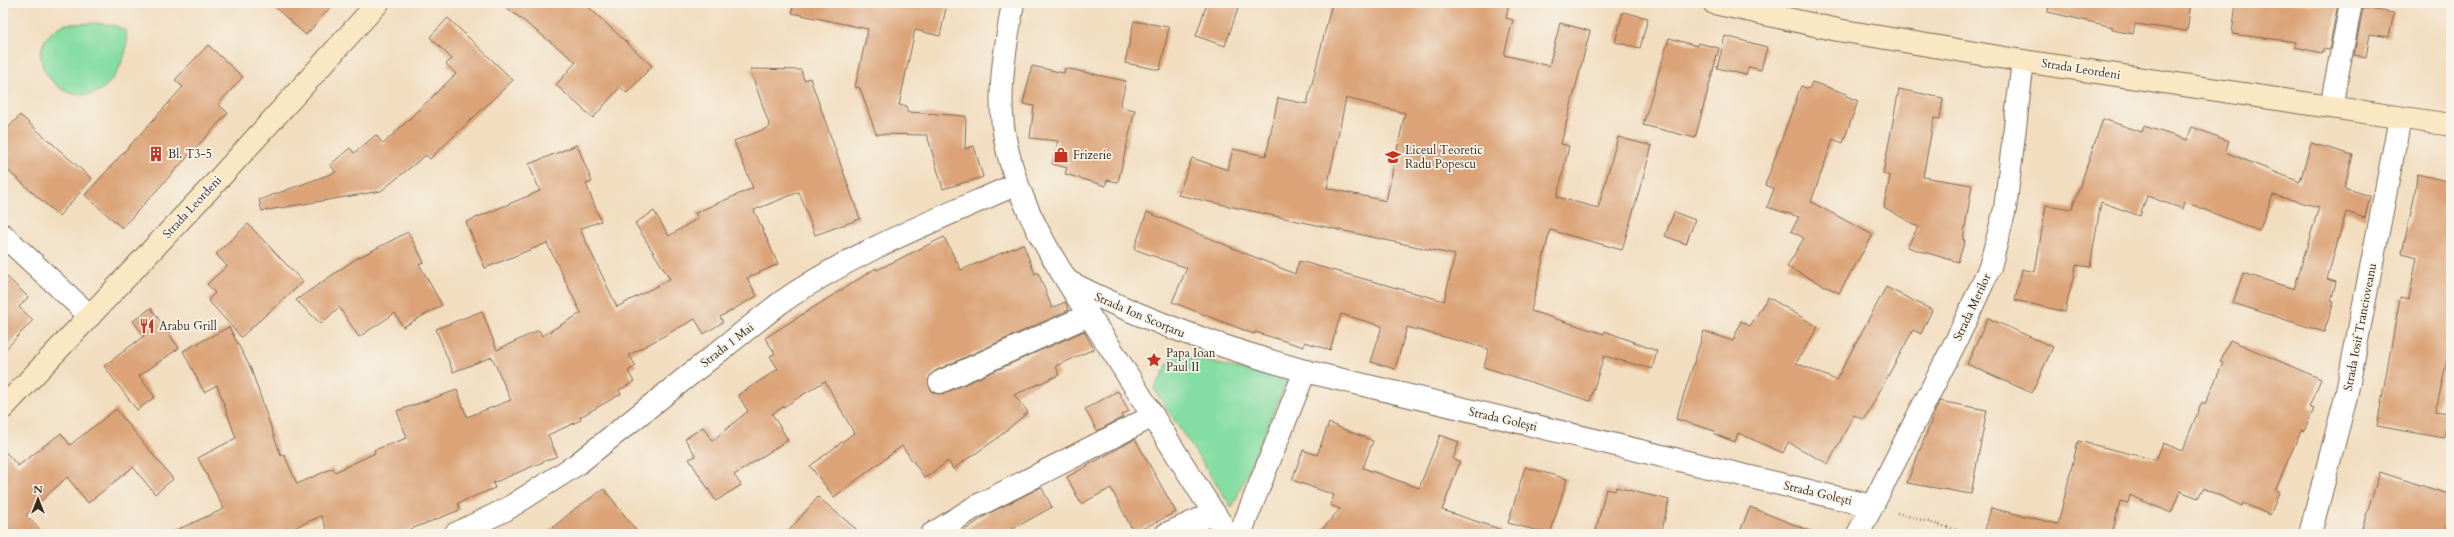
<svg xmlns="http://www.w3.org/2000/svg" width="2454" height="537" font-family="Cardo,serif">
	<rect width="100%" height="100%" fill="#f7f3e8"/>
	<filter id="ink" filterUnits="userSpaceOnUse"><feTurbulence type="fractalNoise" baseFrequency=".025" numOctaves="2"/><feDisplacementMap in="SourceGraphic" scale="8" xChannelSelector="R" yChannelSelector="G"/><feConvolveMatrix kernelMatrix="1 2 1 2 8 2 1 2 1" color-interpolation-filters="sRGB"/></filter>
	<filter id="wash" filterUnits="userSpaceOnUse"><feTurbulence type="fractalNoise" baseFrequency=".012" numOctaves="4" result="noise"/><feDisplacementMap in="SourceGraphic" scale="16" xChannelSelector="R" yChannelSelector="G"/><feGaussianBlur stdDeviation="0.9" result="paint"/><feColorMatrix in="noise" values="0 0 0 0 0 0 0 0 0 0 0 0 0 0 0 0 0 1.4 0 .05"/><feComposite in="paint" operator="in"/></filter>
	<g filter="url(#wash)">
		<rect width="100%" height="100%" fill="#f2ddbf"/>
		<g fill="#84dda2" stroke="#608460">
			<path d="M65,24C83,24 111,20 125,31C130,44 124,58 118,70C83,136 0,54 65,24Z"/>
			<polygon points="1174,353 1287,381 1232,508 1154,389"/>
		</g>
		<g id="blocks">
			<g fill="#dba377" fill-rule="evenodd">
				<polygon points="270,3 334,3 306,35"/>
				<polygon points="501,3 584,3 652,66 627,93 620,87 593,118 556,85 576,62"/>
				<polygon points="793,3 947,3 940,36 915,30 899,105 907,106 907,112 966,116 965,149 974,146 983,177 943,189 927,135 876,134 860,88 855,87 868,29 792,13"/>
				<polygon points="1207,3 1240,3 1225,46 1196,36"/>
				<path d="M1332,3H1509L1506,18L1513,20L1504,55L1549,66L1560,23L1590,31L1561,144L1569,146L1557,197L1598,208L1618,137L1652,146L1622,250L1550,230L1531,311L1604,334L1605,331L1657,351L1652,369L1604,356L1590,401L1484,367L1489,349L1407,327L1395,369L1371,362L1382,326L1341,314L1330,350L1305,342L1304,347L1255,332L1254,334L1172,302L1187,268L1134,249L1147,212L1295,274L1299,261L1444,301L1455,255L1178,195L1192,158L1228,170L1233,149L1266,156L1278,98L1307,104ZM1346,98L1405,113L1386,201L1327,188Z"/>
				<polygon points="2049,3 2191,3 2187,31 2135,24 2133,34 2112,30 2113,27 2048,12"/>
				<polygon points="2236,3 2338,4 2329,50 2323,49 2322,53 2295,47 2296,42 2232,34"/>
				<polygon points="2363,8 2394,13 2389,37 2370,34 2366,57 2354,55"/>
				<polygon points="1623,12 1648,18 1640,48 1615,42"/>
				<polygon points="448,18 513,80 430,159 426,155 381,191 262,211 259,200 336,172 330,165 350,148 354,153 376,135 383,144 456,74 446,64 452,59 430,37"/>
				<polygon points="1134,21 1169,27 1160,70 1125,63"/>
				<polygon points="1725,36 1767,47 1761,70 1749,67 1746,75 1717,68"/>
				<polygon points="1669,38 1697,46 1698,43 1719,48 1695,138 1643,125"/>
				<polygon points="208,45 243,77 218,104 228,113 122,228 85,195 183,87 175,80"/>
				<polygon points="1032,66 1064,73 1065,68 1126,81 1120,107 1135,110 1118,182 1107,180 1106,186 1065,174 1067,168 1052,164 1058,141 1030,138 1034,106 1023,104"/>
				<polygon points="750,69 801,70 804,80 810,78 860,219 815,235 799,192 754,210 778,264 747,278 757,296 720,317 723,322 704,334 695,319 629,355 636,366 628,371 634,382 619,390 621,394 580,417 581,420 548,435 557,456 493,483 495,488 458,503 460,510 398,534 329,534 321,516 280,534 167,534 224,509 198,458 236,438 217,385 204,392 183,351 229,327 251,369 281,456 284,454 297,484 333,468 335,472 375,453 374,450 407,438 397,411 457,390 467,417 511,400 492,357 453,372 436,329 482,311 497,350 539,330 542,336 581,313 547,243 485,268 466,222 540,191 529,164 577,145 592,182 586,184 601,221 580,229 617,307 670,279 635,223 654,211 669,236 698,218 695,213 753,188 734,141 770,127"/>
				<polygon points="1812,82 1847,94 1846,96 1858,101 1843,143 1833,139 1811,202 1873,235 1839,293 1787,267 1804,238 1791,231 1799,217 1767,207 1774,189 1765,185 1801,86 1809,89"/>
				<polygon points="1899,89 1943,98 1940,119 1934,118 1923,177 1972,185 1963,240 1965,240 1958,262 1907,247 1918,227 1884,207 1890,176 1883,174"/>
				<polygon points="20,115 92,179 59,216 3,166 3,134"/>
				<polygon points="2103,119 2142,132 2144,126 2187,140 2192,127 2229,141 2225,152 2300,182 2311,143 2353,155 2344,188 2370,196 2365,218 2346,212 2327,279 2336,282 2331,301 2334,302 2324,332 2233,303 2243,273 2294,289 2319,207 2273,195 2259,231 2185,202 2183,209 2147,196 2140,216 2101,202 2090,267 2076,265 2065,312 2015,300 2022,269 2035,272 2046,205 2072,209"/>
				<polygon points="2417,174 2451,182 2451,341 2436,411 2449,413 2444,438 2377,426 2400,297 2409,299 2417,257 2402,253 2415,194"/>
				<polygon points="1674,212 1695,220 1686,244 1665,236"/>
				<polygon points="248,224 303,282 241,337 208,300 215,293 207,284 227,266 216,254"/>
				<polygon points="408,232 424,262 419,264 442,305 403,327 395,313 359,337 339,307 321,324 296,300 354,260"/>
				<polygon points="944,237 961,270 1023,244 1035,274 1038,272 1052,308 1065,302 1069,310 935,371 928,380 932,392 938,394 945,393 1084,331 1094,349 1056,366 1059,375 1014,395 1028,412 995,440 953,469 948,461 925,478 902,446 834,497 810,466 854,433 825,381 772,414 788,440 734,475 741,485 716,501 689,459 696,456 685,439 703,427 712,441 748,411 738,395 778,369 770,356 775,353 765,338 876,268 877,270"/>
				<polygon points="3,273 28,297 19,307 33,320 3,352"/>
				<polygon points="1886,287 1932,310 1921,334 1913,330 1864,420 1854,415 1828,464 1788,442 1783,453 1738,433 1735,442 1714,434 1715,431 1676,419 1704,331 1733,341 1741,321 1750,326 1768,297 1818,327 1796,363 1836,380"/>
				<polygon points="151,308 179,348 139,376 155,397 137,410 104,366 144,336 133,321"/>
				<polygon points="1988,318 2053,347 2032,393 1967,364"/>
				<polygon points="2230,340 2321,379 2309,407 2314,409 2304,431 2301,430 2275,491 2279,493 2270,515 2243,503 2242,506 2203,488 2198,498 2180,491 2171,513 2130,495 2128,503 2120,501 2112,534 1984,534 1991,508 2058,524 2078,441 2156,460 2163,443 2182,451 2202,402 2205,404 2223,363 2220,362"/>
				<polygon points="1118,391 1129,411 1122,415 1123,417 1097,431 1085,409"/>
				<polygon points="1939,401 1987,410 1971,494 1907,483"/>
				<polygon points="116,409 173,479 155,494 133,467 88,503 67,477 26,515 44,534 3,534 3,449 18,466 61,433 70,445"/>
				<polygon points="1329,423 1373,441 1363,468 1419,488 1440,435 1459,442 1453,459 1460,462 1442,510 1502,530 1501,534 1318,534 1340,509 1330,505 1334,495 1292,480 1303,450 1317,455"/>
				<polygon points="1135,439 1176,512 1134,533 1111,488 1081,504 1067,477"/>
				<polygon points="1525,467 1567,479 1550,534 1508,523"/>
				<polygon points="2380,472 2451,495 2451,513 2444,534 2360,534"/>
				<polygon points="1041,487 1052,507 1004,534 959,534 990,513"/>
				<polygon points="1616,487 1669,500 1661,534 1595,534 1606,489 1615,491"/>
				<polygon points="604,489 639,534 545,534 576,508"/>
				<polygon points="818,497 862,534 786,534"/>
				<polygon points="1750,507 1815,533 1814,534 1739,534"/>
			</g>
		</g>
	</g>
	<g filter="url(#ink)">
		<use href="#blocks" fill-opacity="0" stroke="#7b6956" stroke-width="1"/>
		<g fill="none" stroke-linecap="round" stroke-linejoin="round">
			<defs>
				<g id="street">
					<path d="M1013,3C1006,44 998,85 1003,126C1015,215 1073,289 1120,363C1156,420 1190,478 1228,534"/>
					<polyline points="2331,107 2351,3"/>
					<polyline points="3,235 90,316"/>
					<path d="M1069,282C1145,321 1223,348 1305,371L1872,506"/>
					<polyline points="940,382 1089,315"/>
					<path d="M455,534L507,509L576,465L780,303C853,252 936,220 1017,184"/>
					<polyline points="932,534 975,507 1153,416"/>
					<polyline points="1166,534 1214,513"/>
					<polyline points="1240,534 1305,371"/>
					<polyline points="1858,534 1957,339 1990,267 2005,209 2023,61"/>
					<polyline points="2310,534 2346,397 2400,118"/>
				</g>
				<g id="secondary">
					<polyline points="1714,3 1838,30 2023,61 2451,125"/>
					<polyline points="3,408 216,182 378,3"/>
				</g>
			</defs>
			<use href="#street" stroke="#7b6956" stroke-width="24"/>
			<use href="#secondary" stroke="#7b6956" stroke-width="24"/>
			<polyline stroke="#7b6956" stroke-width="2.5" stroke-dasharray="1 3" stroke-linecap="butt" points="1897,513 1971,534"/>
			<use href="#street" stroke="#fff" stroke-width="22"/>
			<use href="#secondary" stroke="#fae7c3" stroke-width="22"/>
		</g>
	</g>
	<defs>
		<symbol id="building-bare" viewBox="-9 -9 18 18"><path d="M-4-6H4V6H1V3H-1V6H-4ZM-2.5-4.3h1.7v1.8h-1.7ZM.8-4.3h1.7v1.8H.8ZM-2.5-1h1.7V.8h-1.7ZM.8-1h1.7V.8H.8Z" fill="#c8321e" stroke="#f7f3e8" stroke-width="2.5" paint-order="stroke"/></symbol>
		<symbol id="shop-bare" viewBox="-9 -9 18 18"><path d="M-5-2.5h2.3a2.7 3.5 0 0 1 5.4 0H5L5.5 6h-11ZM-1.5-2.5h3a1.5 2.3 0 0 0-3 0Z" fill="#c8321e" stroke="#f7f3e8" stroke-width="2.5" paint-order="stroke"/></symbol>
		<symbol id="school-bare" viewBox="-9 -9 18 18"><path d="M0-5L7-2L0 1L-7-2ZM-4 1L0 2.5L4 1V4Q0 6-4 4Z" fill="#c8321e" stroke="#f7f3e8" stroke-width="2.5" paint-order="stroke"/></symbol>
		<symbol id="restaurant-bare" viewBox="-9 -9 18 18"><path d="M-5-6h1v4h1v-4h1v4h1v-4h1v5L-1.5 .5V6h-2V.5L-5-1ZM5-6V6H3V1.5H1.5Q1.5-4 5-6Z" fill="#c8321e" stroke="#f7f3e8" stroke-width="2.5" paint-order="stroke"/></symbol>
		<symbol id="sight-bare" viewBox="-9 -9 18 18"><path d="M0-6L1.8-2.2L6-1.7L2.9 1.2L3.7 5.4L0 3.3L-3.7 5.4L-2.9 1.2L-6-1.7L-1.8-2.2Z" fill="#c8321e" stroke="#f7f3e8" stroke-width="2.5" paint-order="stroke"/></symbol>
	</defs>
	<g fill-rule="evenodd">
		<use href="#building-bare" x="145" y="143" width="22" height="22"/>
		<use href="#shop-bare" x="1050" y="144" width="22" height="22"/>
		<use href="#school-bare" x="1382" y="146" width="22" height="22"/>
		<use href="#restaurant-bare" x="136" y="315" width="22" height="22"/>
		<use href="#sight-bare" x="1143" y="349" width="22" height="22"/>
	</g>
	<g text-anchor="middle" stroke-width="3.5" stroke-linejoin="round" paint-order="stroke">
		<g font-size="12" fill="#3b2a1e" stroke="#f7f3e8">
			<text transform="translate(2081 69) rotate(9)" y="4">Strada Leordeni</text>
			<text transform="translate(192 207) rotate(-47)" y="4">Strada Leordeni</text>
			<text transform="translate(1972 307) rotate(-65)" y="4">Strada Merilor</text>
			<text transform="translate(1140 315) rotate(23)" y="4">Strada Ion Scorțaru</text>
			<text transform="translate(2360 327) rotate(-79)" y="4">Strada Iosif Trancioveanu</text>
			<text transform="translate(727 345) rotate(-38)" y="4">Strada 1 Mai</text>
			<text transform="translate(1503 419) rotate(13)" y="4">Strada Golești</text>
			<text transform="translate(1818 493) rotate(13)" y="4">Strada Golești</text>
		</g>
		<g font-size="12" fill="#3b2a1e" stroke="#f7f3e8" text-anchor="start">
			<text x="1405" y="154">Liceul Teoretic<tspan x="1405" dy="14">Radu Popescu</tspan></text>
			<text x="168" y="158">Bl. T3-5</text>
			<text x="1073" y="159">Frizerie</text>
			<text x="159" y="330">Arabu Grill</text>
			<text x="1166" y="357">Papa Ioan<tspan x="1166" dy="14">Paul II</tspan></text>
		</g>
	</g>
	<rect width="2454" height="537" fill="none" stroke="#f7f3e8" stroke-width="16"/>
	<g transform="translate(38 499)" stroke="#f7f3e8" stroke-width="3" paint-order="stroke">
	<path d="M0-3L7 15L0 10L-7 15Z" fill="#3b2a1e"/>
	<text y="-6" font-size="11" font-weight="bold" text-anchor="middle" fill="#3b2a1e">N</text>
	</g>
</svg>
